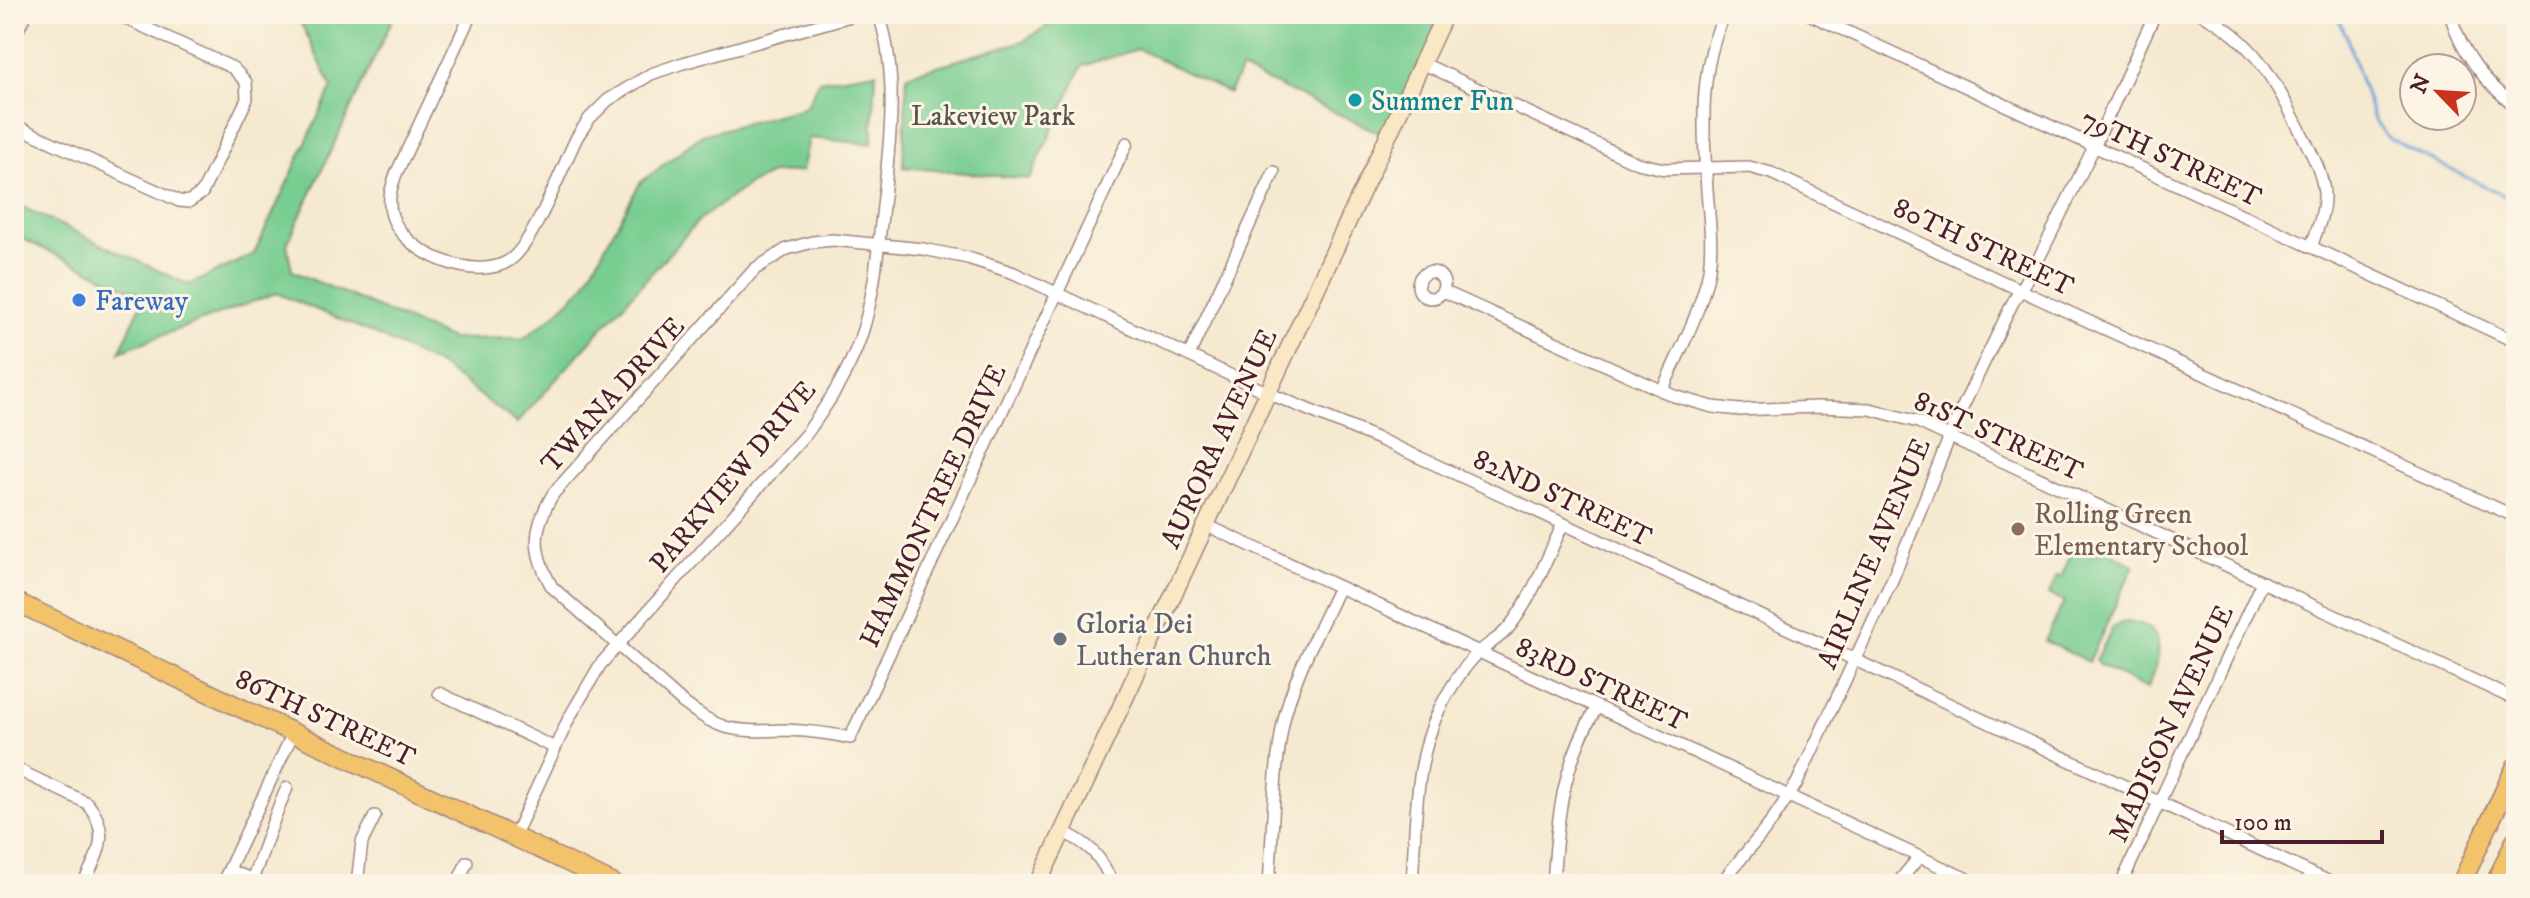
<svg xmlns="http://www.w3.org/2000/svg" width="2530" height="898" font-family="'IM FELL DW Pica',serif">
	<rect width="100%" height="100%" fill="#fcf5e5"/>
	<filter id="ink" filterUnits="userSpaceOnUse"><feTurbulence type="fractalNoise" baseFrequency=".0125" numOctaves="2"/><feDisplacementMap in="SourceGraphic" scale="16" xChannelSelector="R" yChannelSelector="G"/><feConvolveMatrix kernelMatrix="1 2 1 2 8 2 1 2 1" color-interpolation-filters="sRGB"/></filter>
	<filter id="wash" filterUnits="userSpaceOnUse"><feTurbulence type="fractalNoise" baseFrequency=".006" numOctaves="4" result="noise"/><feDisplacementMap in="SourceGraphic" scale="32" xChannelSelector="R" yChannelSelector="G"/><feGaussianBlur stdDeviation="1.8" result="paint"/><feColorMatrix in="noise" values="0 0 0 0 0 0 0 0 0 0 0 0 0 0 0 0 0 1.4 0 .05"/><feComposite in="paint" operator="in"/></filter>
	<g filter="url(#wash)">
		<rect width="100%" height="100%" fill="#f5e9d0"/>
		<g fill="#78cd91" stroke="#61765e" stroke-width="2">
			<polygon points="318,14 395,14 287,244 292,271 451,339 524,338 553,316 583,287 640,183 702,135 806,107 819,81 876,72 872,144 809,138 802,171 773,173 748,185 700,219 517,423 439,365 368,331 276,293 120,351 145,296 14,235 14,203 189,285 254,254 332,87 300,21"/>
			<polygon points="1067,14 1445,14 1388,137 1241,69 1229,93 1138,49 1082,66 1030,179 903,167 907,75 1023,41"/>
			<polygon points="2075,546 2096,556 2101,548 2134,565 2089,662 2045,641 2064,602 2049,594 2057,576 2061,577"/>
			<path d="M2126,621C2170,625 2161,659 2147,689L2099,665L2096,660L2113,627Z"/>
		</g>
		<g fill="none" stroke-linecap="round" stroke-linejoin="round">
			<polyline stroke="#679fd5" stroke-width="3" points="2336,14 2346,35 2373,118 2388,138 2516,202"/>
		</g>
	</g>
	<g filter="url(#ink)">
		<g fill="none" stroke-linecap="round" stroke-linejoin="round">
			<defs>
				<g id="street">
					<path d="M471,14L396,174C391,188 387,201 392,216C404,254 477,283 510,260C534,243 563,165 577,137L589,119L608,100L651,74L683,63L858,14"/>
					<polyline points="1809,14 2516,342"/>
					<path d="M2202,14C2255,41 2274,80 2300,130C2310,151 2322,170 2324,193C2325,212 2317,230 2311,247"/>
					<path d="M2450,14C2461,51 2485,84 2516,106"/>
					<polyline points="1422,63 1637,163 1664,169 1749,167 1771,173 2020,290 2516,517"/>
					<polyline points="14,125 179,201 188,202 202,193 247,99 246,82 233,68 116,14"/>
					<path d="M1127,143L850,738C829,733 809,731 787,730C766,730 747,733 725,727C709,722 696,712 682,702L552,587C532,551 532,530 553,494L755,269L787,249L812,242L833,240L923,249L968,258L1014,273L1268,393L1381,440L1513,500L2334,884"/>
					<circle cx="1431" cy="285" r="13"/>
					<polyline points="1443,291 1674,396 1713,407 1739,410 1818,407 1870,409 1918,422 2516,700"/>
					<polyline points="1189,355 1274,172"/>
					<path d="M1662,391C1679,352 1701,312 1709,270C1713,244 1709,217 1707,190C1703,131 1698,69 1725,14"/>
					<polyline points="1206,525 1978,884"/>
					<polyline points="439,693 555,748"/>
					<path d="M14,768L87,803C112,833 98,854 83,884"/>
					<path d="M1062,832C1088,842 1103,858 1112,884"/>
					<path d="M514,837L569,718L600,665L807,433C829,402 849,372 861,336C874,297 877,256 882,215C889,148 900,80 879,14"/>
					<polyline points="229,870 263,884"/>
					<polyline points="222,884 293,733"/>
					<path d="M250,884C264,852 272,819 287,788"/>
					<polyline points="357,884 362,842 375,816"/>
					<polyline points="457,884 467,862"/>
					<path d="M1269,884C1273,831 1273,776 1283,724C1293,676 1319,631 1339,587"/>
					<path d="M1412,884C1416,826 1414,763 1439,710C1449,690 1461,670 1477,654C1487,644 1501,638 1510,626C1533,596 1547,558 1563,524"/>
					<path d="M1553,884C1558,817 1561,766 1597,707"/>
					<polyline points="1720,884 1769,825 1797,783 1893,578 1956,421 2012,304 2040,256 2094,147 2155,14"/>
					<polyline points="1897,884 1919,857"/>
					<polyline points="2121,884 2262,582"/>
				</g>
				<g id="secondary">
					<polyline points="14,32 23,14"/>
					<polyline points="1038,884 1445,14"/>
				</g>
				<g id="primary">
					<polyline points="14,601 614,884"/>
					<polyline points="2461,884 2516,766"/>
					<polyline points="2495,884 2516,839"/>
				</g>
			</defs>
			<use href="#street" stroke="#a0847e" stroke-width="14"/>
			<use href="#secondary" stroke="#a0847e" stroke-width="19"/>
			<use href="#primary" stroke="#a0847e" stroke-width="21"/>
			<use href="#street" stroke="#fff" stroke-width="11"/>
			<use href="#secondary" stroke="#fae7c3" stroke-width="16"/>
			<use href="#primary" stroke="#f2c36a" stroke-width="18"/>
		</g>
	</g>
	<circle fill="#0f9aa8" stroke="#fcf5e5" stroke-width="3" cx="1355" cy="100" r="8"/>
	<circle fill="#3f7fe0" stroke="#fcf5e5" stroke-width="3" cx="79" cy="300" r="8"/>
	<circle fill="#8d6e63" stroke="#fcf5e5" stroke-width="3" cx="2018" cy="529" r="8"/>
	<circle fill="#6b7280" stroke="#fcf5e5" stroke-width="3" cx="1060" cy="639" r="8"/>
	<g text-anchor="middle" stroke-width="6" stroke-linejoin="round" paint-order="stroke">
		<g font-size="28" fill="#0d838f" stroke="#fcf5e5" text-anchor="start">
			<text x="1371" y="110">Summer Fun</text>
		</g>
		<g font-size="28" fill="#58534a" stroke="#fcf5e5">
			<text x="993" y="125">Lakeview Park</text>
		</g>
		<g font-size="28" fill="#4a1f2b" stroke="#fcf5e5">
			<text transform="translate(2172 157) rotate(25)" y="10">79TH STREET</text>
			<text transform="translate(1984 246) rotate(25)" y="10">80TH STREET</text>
			<text transform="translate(612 394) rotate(-48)" y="10">TWANA DRIVE</text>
			<text transform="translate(1999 435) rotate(24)" y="10">81ST STREET</text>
			<text transform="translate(1218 438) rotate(-65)" y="10">AURORA AVENUE</text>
			<text transform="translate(732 476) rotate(-50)" y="10">PARKVIEW DRIVE</text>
			<text transform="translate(1563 497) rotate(25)" y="10">82ND STREET</text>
			<text transform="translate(932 505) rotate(-65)" y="10">HAMMONTREE DRIVE</text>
			<text transform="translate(1873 553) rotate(-67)" y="10">AIRLINE AVENUE</text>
			<text transform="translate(1602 683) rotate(25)" y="10">83RD STREET</text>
			<text transform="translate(326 717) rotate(25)" y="10">86TH STREET</text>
			<text transform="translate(2170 723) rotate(-65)" y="10">MADISON AVENUE</text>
		</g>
		<g font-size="28" fill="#366cbe" stroke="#fcf5e5" text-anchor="start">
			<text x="95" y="310">Fareway</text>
		</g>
		<g font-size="28" fill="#785e54" stroke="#fcf5e5" text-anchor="start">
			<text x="2034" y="523">Rolling Green<tspan x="2034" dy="32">Elementary School</tspan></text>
		</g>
		<g font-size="28" fill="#5b616d" stroke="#fcf5e5" text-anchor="start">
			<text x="1076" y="633">Gloria Dei<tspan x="1076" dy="32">Lutheran Church</tspan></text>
		</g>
	</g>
	<rect width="2530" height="898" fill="none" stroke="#fcf5e5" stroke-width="48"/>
	<g transform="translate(2438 92) rotate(295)"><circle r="38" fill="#fcf5e5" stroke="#b59f9b" stroke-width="2"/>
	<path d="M0-6L14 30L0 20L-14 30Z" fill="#c8321e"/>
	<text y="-12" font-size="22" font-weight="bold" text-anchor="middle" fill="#4a1f2b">N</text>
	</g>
	<path d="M2222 830v12h160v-12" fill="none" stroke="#4a1f2b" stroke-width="4"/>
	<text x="2234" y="830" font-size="24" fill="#4a1f2b" stroke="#fcf5e5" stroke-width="6" paint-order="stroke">100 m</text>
</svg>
